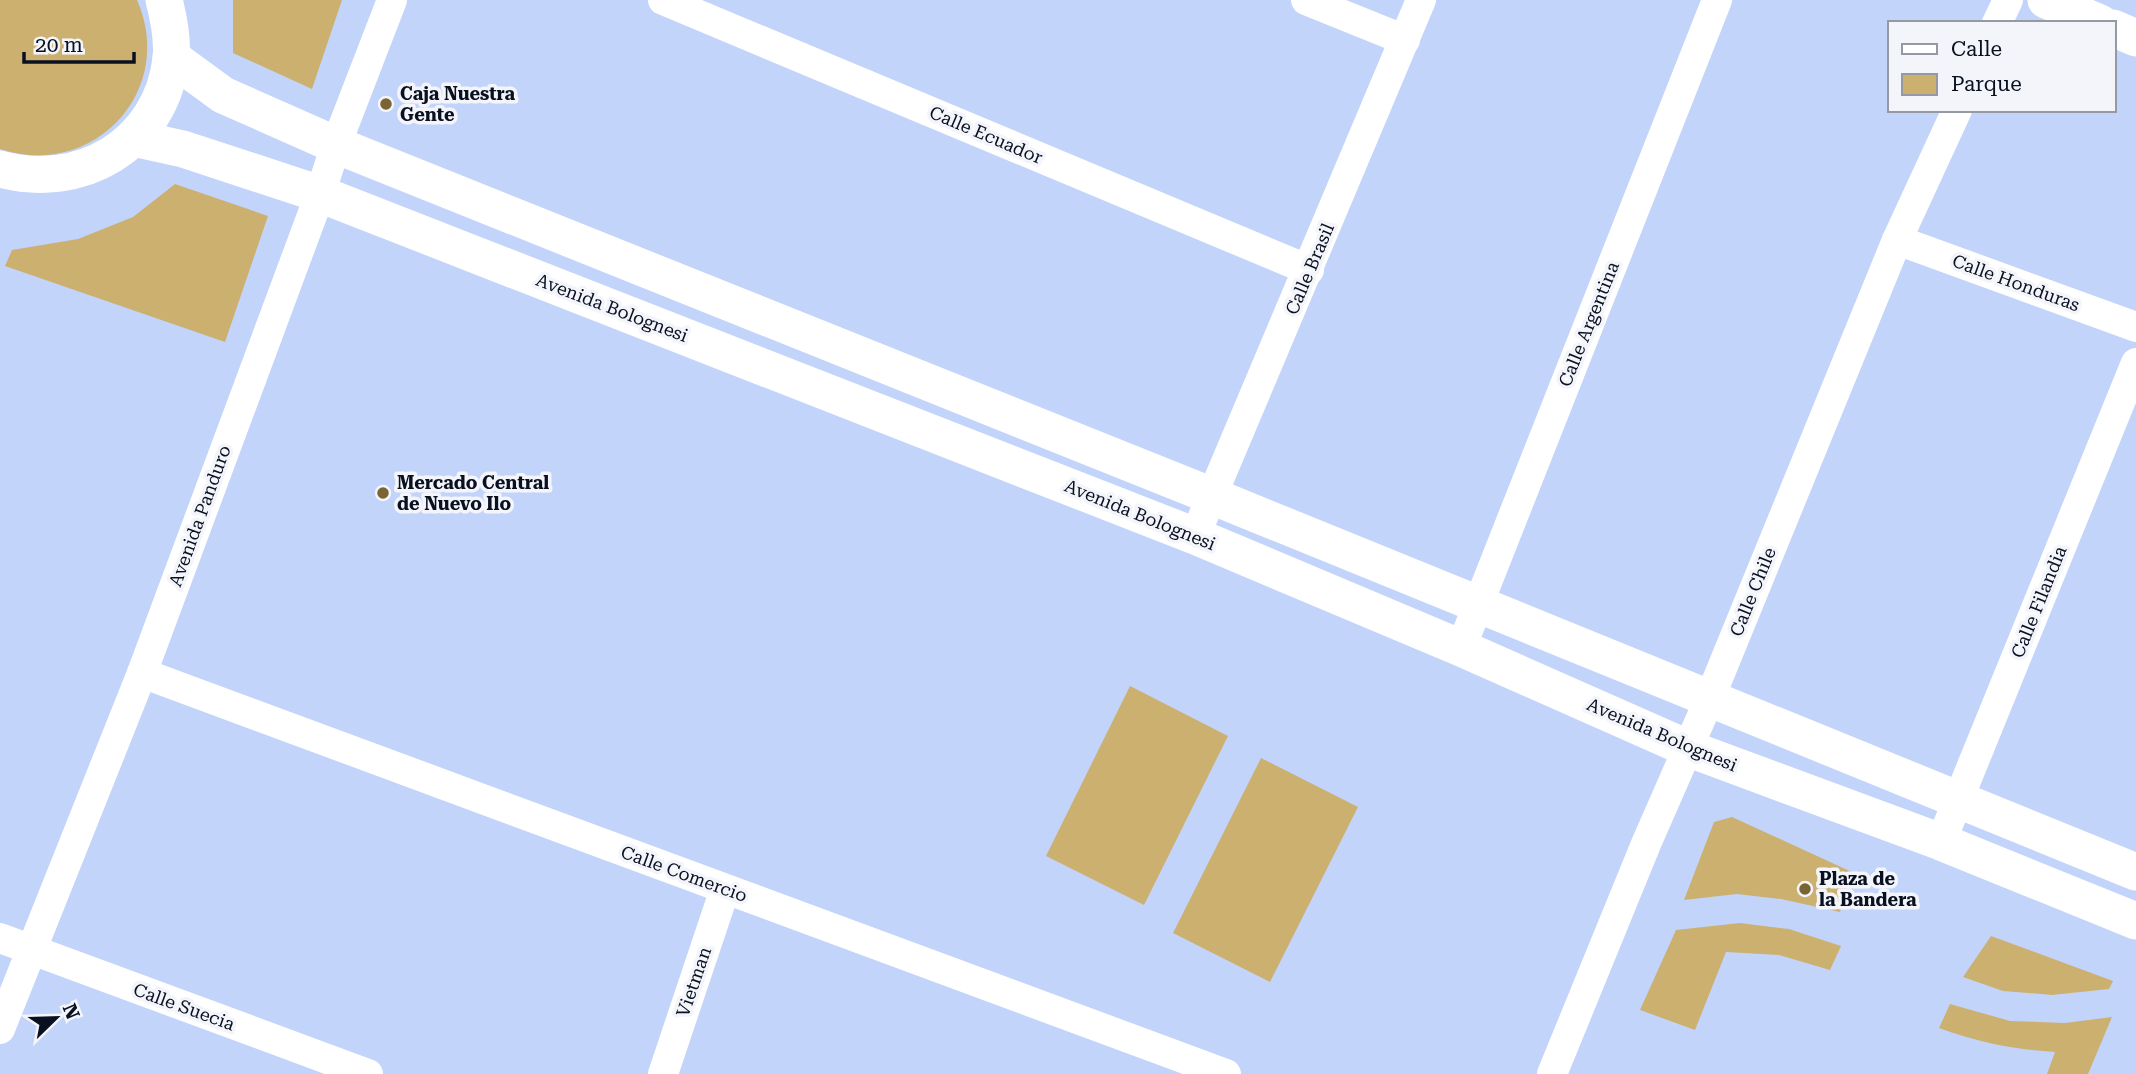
<svg xmlns="http://www.w3.org/2000/svg" width="2136" height="1074" font-family="'Roboto Serif',serif">
	<rect width="100%" height="100%" fill="#c3d4fb"/>
	<g fill="#ccb070">
		<path d="M0,0H137C177,91 93,180 0,149Z"/>
		<polygon points="233,0 342,0 312,89 233,53"/>
		<polygon points="175,184 268,216 225,342 5,266 12,250 78,239 133,217"/>
		<polygon points="1130,686 1228,736 1144,905 1046,856"/>
		<polygon points="1261,758 1358,807 1270,982 1173,933"/>
		<polygon points="1732,817 1854,873 1840,912 1781,899 1737,894 1684,900 1714,822"/>
		<polygon points="1740,923 1789,929 1841,946 1830,970 1779,955 1726,952 1695,1030 1640,1010 1676,930"/>
		<polygon points="1991,936 2113,981 2109,989 2052,995 2003,991 1963,977"/>
		<path d="M1950,1004L2010,1021L2065,1023L2112,1017L2088,1074H2047L2055,1052C2011,1049 1981,1043 1939,1028Z"/>
	</g>
	<g fill="none" stroke-linecap="round" stroke-linejoin="round">
		<g stroke="#fff" stroke-width="30">
			<polyline points="663,0 1309,270"/>
			<polyline points="1306,0 1405,40"/>
			<polyline points="1997,23 2008,0"/>
			<polyline points="1897,240 2136,327"/>
			<polyline points="1195,536 1421,0"/>
			<polyline points="1461,648 1717,0"/>
			<polyline points="142,673 1226,1074"/>
			<polyline points="1941,842 2136,363"/>
			<polyline points="0,938 368,1074"/>
			<polyline points="0,1029 142,673 320,194 336,145 392,0"/>
			<polyline points="663,1074 725,889"/>
			<polyline points="1552,1074 1646,844 1709,700 1897,240 1957,110"/>
		</g>
		<g stroke="#fff" stroke-width="37">
			<polyline points="2046,0 2100,23"/>
			<polyline points="2113,28 2136,38"/>
			<polyline points="171,57 223,95 336,145 1212,496 2136,872"/>
			<polyline points="133,138 183,149 320,194 1195,536 1461,648 1687,748 1941,842 2136,921"/>
			<path d="M0,169C80,191 161,145 171,59C173,39 169,19 164,0"/>
		</g>
	</g>
	<g fill="#7a6434" stroke="#f3f5fa" stroke-width="2.5">
		<circle cx="386" cy="104" r="7"/>
		<circle cx="383" cy="493" r="7"/>
		<circle cx="1805" cy="889" r="7"/>
	</g>
	<g text-anchor="middle" stroke-width="7" stroke-linejoin="round" paint-order="stroke">
		<g font-size="18" font-weight="bold" fill="#091020" stroke="#f3f5fa" text-anchor="start">
			<text x="400" y="100">Caja Nuestra<tspan x="400" dy="21">Gente</tspan></text>
			<text x="397" y="489">Mercado Central<tspan x="397" dy="21">de Nuevo Ilo</tspan></text>
			<text x="1819" y="885">Plaza de<tspan x="1819" dy="21">la Bandera</tspan></text>
		</g>
		<g font-size="18" fill="#091020" stroke="#f3f5fa">
			<text transform="translate(986 135) rotate(23)" y="6">Calle Ecuador</text>
			<text transform="translate(1310 269) rotate(-67)" y="6">Calle Brasil</text>
			<text transform="translate(2016 283) rotate(20)" y="6">Calle Honduras</text>
			<text transform="translate(612 308) rotate(21)" y="6">Avenida Bolognesi</text>
			<text transform="translate(1589 324) rotate(-68)" y="6">Calle Argentina</text>
			<text transform="translate(1140 515) rotate(22)" y="6">Avenida Bolognesi</text>
			<text transform="translate(200 516) rotate(-70)" y="6">Avenida Panduro</text>
			<text transform="translate(1753 592) rotate(-68)" y="6">Calle Chile</text>
			<text transform="translate(2039 602) rotate(-68)" y="6">Calle Filandia</text>
			<text transform="translate(1662 735) rotate(23)" y="6">Avenida Bolognesi</text>
			<text transform="translate(684 874) rotate(20)" y="6">Calle Comercio</text>
			<text transform="translate(694 982) rotate(-71)" y="6">Vietman</text>
			<text transform="translate(184 1007) rotate(20)" y="6">Calle Suecia</text>
		</g>
	</g>
	<rect x="1888" y="21" width="228" height="91" fill="#f3f5fa" stroke="#9599a3" stroke-width="2"/>
	<rect x="1902" y="44" width="35" height="10" fill="#ffffff" stroke="#9599a3" stroke-width="2"/>
	<text x="1951" y="56" font-size="21" fill="#091020">Calle</text>
	<rect x="1902" y="74" width="35" height="21" fill="#ccb070" stroke="#9599a3" stroke-width="2"/>
	<text x="1951" y="91" font-size="21" fill="#091020">Parque</text>
	<g transform="translate(56 1018) rotate(67)" stroke="#f3f5fa" stroke-width="5" paint-order="stroke">
	<path d="M0-5L12 26L0 18L-12 26Z" fill="#091020"/>
	<text y="-10" font-size="19" font-weight="bold" text-anchor="middle" fill="#091020">N</text>
	</g>
	<path d="M24 52v10h110v-10" fill="none" stroke="#091020" stroke-width="3.5"/>
	<text x="35" y="52" font-size="21" fill="#091020" stroke="#f3f5fa" stroke-width="5" paint-order="stroke">20 m</text>
</svg>
